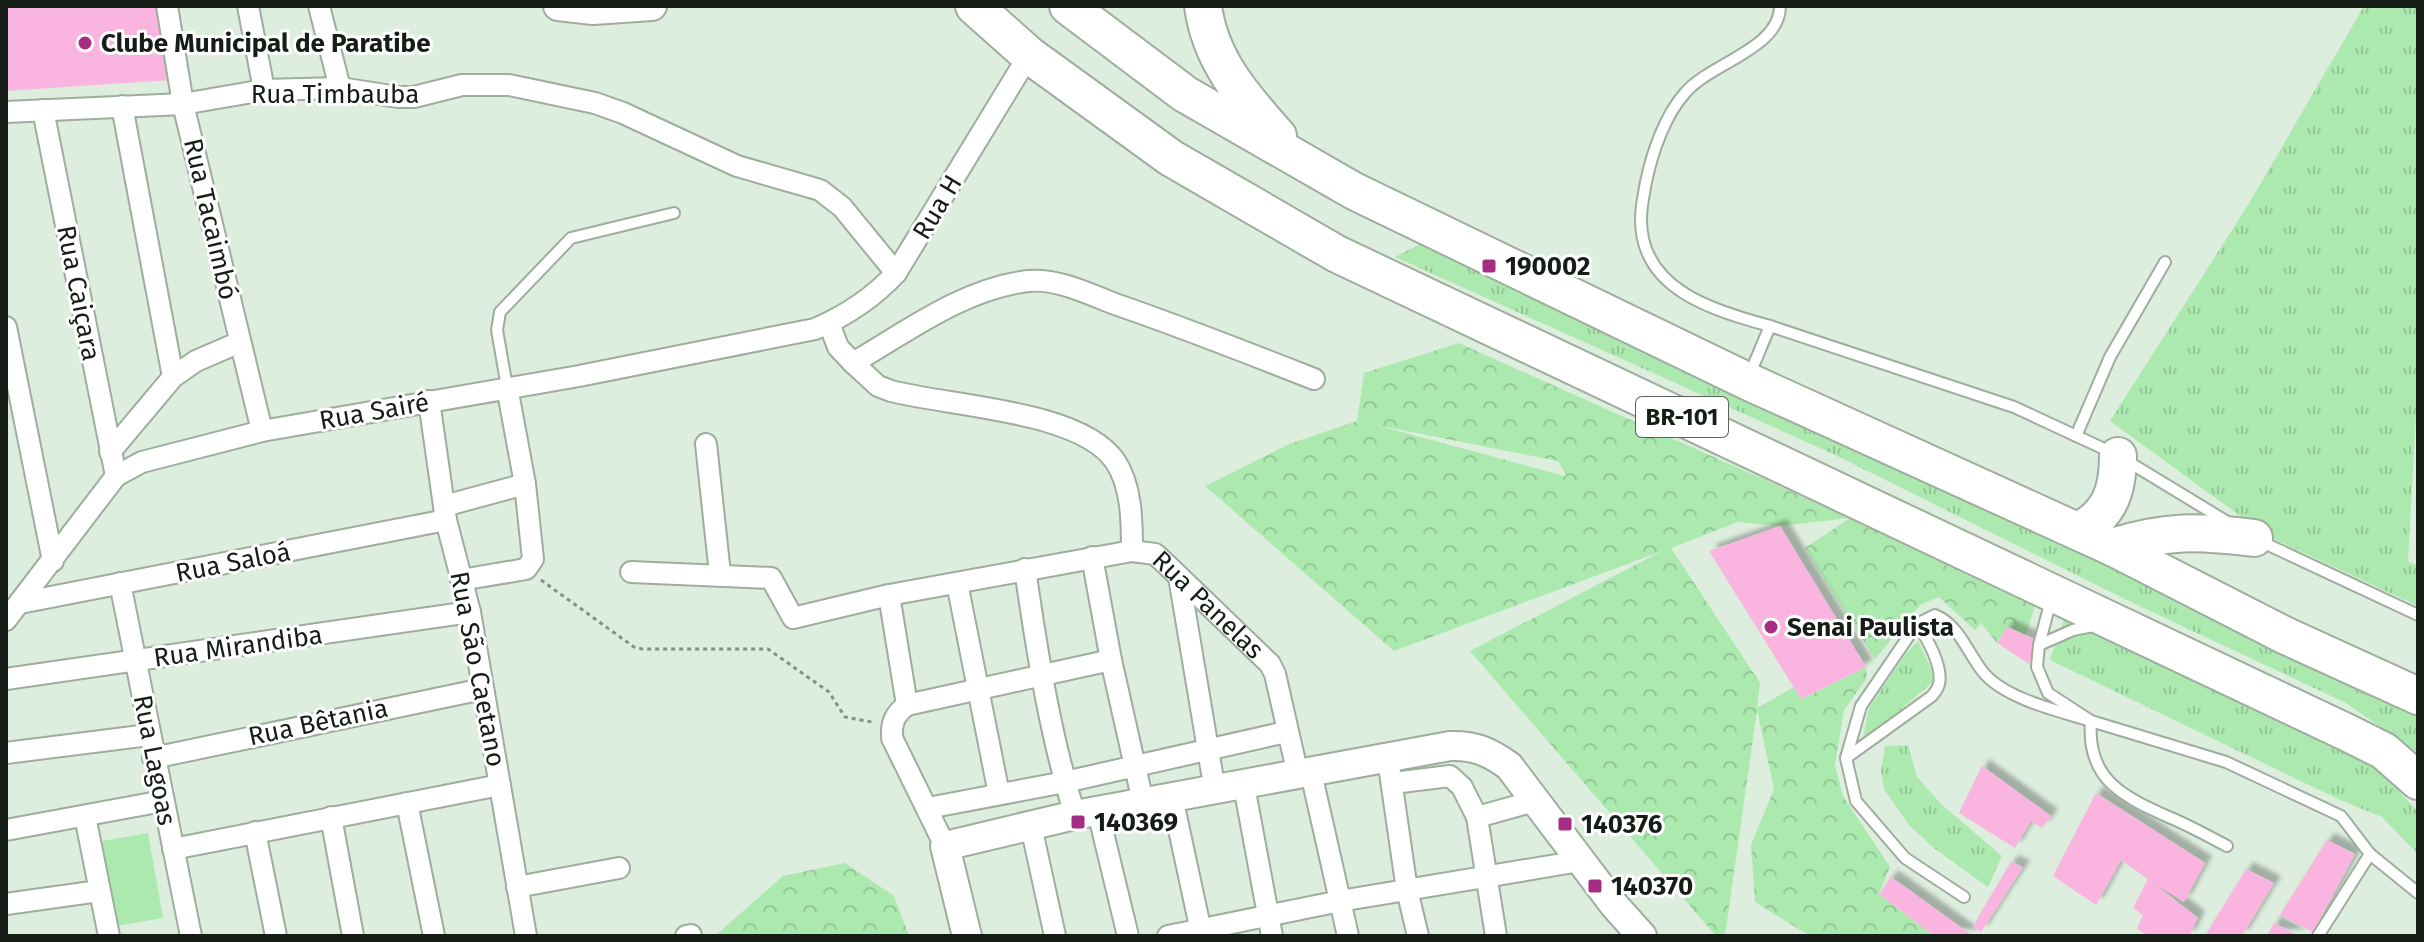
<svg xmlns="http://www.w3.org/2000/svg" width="2424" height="942" font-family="'Fira Sans',sans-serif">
	<defs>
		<pattern id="grass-tufts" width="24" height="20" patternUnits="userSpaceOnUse" patternTransform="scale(2)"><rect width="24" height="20" fill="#ace9af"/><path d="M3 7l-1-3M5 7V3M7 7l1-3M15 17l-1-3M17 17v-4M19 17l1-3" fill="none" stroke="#93c796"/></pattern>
		<pattern id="forest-crowns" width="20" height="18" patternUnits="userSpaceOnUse" patternTransform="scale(2)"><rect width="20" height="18" fill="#ace9af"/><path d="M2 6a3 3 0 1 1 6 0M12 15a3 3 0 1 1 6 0" fill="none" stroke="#93c796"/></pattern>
		<filter id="shadow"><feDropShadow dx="7" dy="-7" stdDeviation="2" flood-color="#0004"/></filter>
	</defs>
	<rect width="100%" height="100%" fill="#ddedde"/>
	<g fill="url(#grass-tufts)">
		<polygon points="2364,6 2418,6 2418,378 2408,561 2418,566 2418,606 2269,537 2110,421 2248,205"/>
		<polygon points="1428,240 2418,714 2418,753 2346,703 2133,603 1831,453 1395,257"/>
		<polygon points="2065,617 2376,766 2418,812 2418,854 2382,817 2340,800 2050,660"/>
		<polygon points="1918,641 1931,668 1933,682 1862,742 1869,708 1905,655"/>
		<polygon points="1908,745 1917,777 1942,805 2002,856 1988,887 1935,849 1909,825 1884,789 1881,771 1885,746"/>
	</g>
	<g fill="url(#forest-crowns)" fill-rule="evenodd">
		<path d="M1459,343C1651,430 1844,514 2036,602L2026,635L2007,627L1997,643L1981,623L1975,630L1939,597L1920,605L1875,659L1805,548L1850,518L1780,526L1738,522L1671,548L1760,683L1757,708L1794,687L1802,699L1866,667L1867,678L1844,710L1835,765L1843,796L1890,867L1879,894L1934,936H1810L1755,902L1751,845L1774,789L1757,710L1725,936H1716L1470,651L1662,551L1394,651L1205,486L1289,444L1357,421L1364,373ZM1376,425L1558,461L1566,475L1565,476Z"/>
		<polygon points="845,863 894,896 909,936 715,936 783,876"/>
	</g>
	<polygon fill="#ace9af" points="148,833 163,918 117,926 102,841"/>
	<g fill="#f9b5df" filter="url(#shadow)">
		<polygon points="6,6 158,6 171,80 6,91"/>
		<polygon points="1780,526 1866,667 1801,699 1709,551"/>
		<polygon points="2007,627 2039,641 2029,664 1997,643"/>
		<polygon points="1982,766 2051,816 2042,828 2031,821 2015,848 1959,813"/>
		<polygon points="2096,793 2205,863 2184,902 2151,881 2198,918 2189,936 2148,936 2137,929 2143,915 2133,908 2148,879 2121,860 2096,905 2053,876"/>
		<polygon points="2327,840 2355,854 2313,932 2280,915"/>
		<polygon points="2011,862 2023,867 1981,932 1973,926"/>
		<polygon points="2246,869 2274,883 2242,936 2205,936"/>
		<polygon points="1891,877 1973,936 1934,936 1879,894"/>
		<polygon points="2274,923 2299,936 2267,936"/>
	</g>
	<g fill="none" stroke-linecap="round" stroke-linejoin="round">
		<defs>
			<g id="lane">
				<path d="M1770,326C1713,310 1640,290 1641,218C1641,206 1644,194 1646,182C1652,153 1665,115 1685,93C1710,63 1780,49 1780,6"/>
				<polyline points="1749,376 1770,326 2014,407 2113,453"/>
				<polyline points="507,387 497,330 500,312 571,238 674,213"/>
				<polyline points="2076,436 2110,357 2165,262"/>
				<polyline points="2127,461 2229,523"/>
				<polyline points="2260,541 2418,615"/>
				<polyline points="2051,600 2039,645 2037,667 2048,693 2091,721 2226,762 2341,816 2370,854 2418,893"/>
				<polyline points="2039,645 2073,630 2098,625"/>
				<path d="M1846,758L1932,696C1935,692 1938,689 1939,684C1943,666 1927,638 1917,624"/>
				<path d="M1964,897L1905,858L1856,801L1846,758L1861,706L1917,624L1935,615C1960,626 1967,652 1983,672C2005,699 2059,711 2091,721C2086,780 2124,797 2171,818C2190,826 2208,836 2227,846"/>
				<polyline points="2318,936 2370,854"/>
			</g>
			<g id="street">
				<polyline points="167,6 183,104 262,431"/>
				<polyline points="248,6 264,90"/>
				<polyline points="319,6 340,88"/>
				<polyline points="122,106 173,377"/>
				<polyline points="43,110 116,476"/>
				<polyline points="6,112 183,104 264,90 340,88 398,97 414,97 462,85 509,85 595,103 623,113 737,166 820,190 842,207 896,273"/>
				<path d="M829,323L838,347L853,363C908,331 963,289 1028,281C1057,278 1089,294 1115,304C1182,327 1248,353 1314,379"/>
				<polyline points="6,327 53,561"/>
				<path d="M853,363L878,386L891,391C948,406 1080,410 1115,461C1132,486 1132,522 1132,551"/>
				<polyline points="429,401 446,520 470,612 526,936"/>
				<polyline points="706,444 720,574"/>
				<polyline points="110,452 173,377 196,361 240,342"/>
				<polyline points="444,506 525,484"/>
				<polyline points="1092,557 1111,660 1143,802"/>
				<path d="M1025,569C1037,652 1050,735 1075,815"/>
				<path id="s1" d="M631,572L771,578L793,618L889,595L1132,551L1155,554L1166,564L1270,664L1275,674L1298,775"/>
				<polyline points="1179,577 1215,791"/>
				<polyline points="461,580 526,569 533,559 525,484 507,387"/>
				<polyline points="120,583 191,936"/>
				<polyline points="957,583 999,794"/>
				<path d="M889,595L907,705C895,714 891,722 892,738L945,846"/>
				<polyline points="20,603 446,520"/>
				<path d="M6,620L116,476L142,462L262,431L579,376L815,329C845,316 874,297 896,273L1029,55"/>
				<polyline points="6,679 470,612"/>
				<polyline points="907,705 1111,660"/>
				<polyline points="6,753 149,735"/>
				<polyline points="153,758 483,689"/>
				<polyline points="1388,759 1407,890 1418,936"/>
				<polyline points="1311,773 1348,936"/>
				<polyline points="1393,783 1450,776 1462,787 1477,817"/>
				<polyline points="1244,786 1272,936"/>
				<polyline points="1172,797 1202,936"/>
				<polyline points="407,803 434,936"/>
				<polyline points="928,808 1065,782 1286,732"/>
				<polyline points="1098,812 1128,936"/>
				<polyline points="85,816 109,936"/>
				<polyline points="331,817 353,936"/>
				<polyline points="1031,826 1055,936"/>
				<polyline points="6,830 163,801"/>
				<polyline points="255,832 276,936"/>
				<polyline points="173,849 500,785"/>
				<polyline points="517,887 619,868"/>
				<polyline points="6,904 99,891"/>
				<polyline points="686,936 691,935"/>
				<polyline points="1168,936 1340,901 1580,861"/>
				<polyline points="1496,936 1477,817 1535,801"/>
			</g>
			<g id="secondary">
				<polyline points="558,6 593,10 652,6"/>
				<path d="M967,936L945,846L1075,815L1450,746C1474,745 1490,752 1509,766L1615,906L1642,936"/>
			</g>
			<g id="highway">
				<polyline points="974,6 1029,55 1171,158 1337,254 2348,733 2384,751 2418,781"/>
				<polyline points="1068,6 1185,94 1354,191 1747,381 2112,547 2284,635 2418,696"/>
				<path d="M1203,6C1210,60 1243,97 1278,136"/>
				<path d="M2078,531C2110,515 2118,490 2118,456"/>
				<path d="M2112,547C2168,530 2197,531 2254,538"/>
			</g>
		</defs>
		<use href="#lane" stroke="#9ead9e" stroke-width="14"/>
		<use href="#street" stroke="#9ead9e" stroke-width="24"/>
		<use href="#secondary" stroke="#9ead9e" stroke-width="32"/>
		<use href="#highway" stroke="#9ead9e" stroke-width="40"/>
		<polyline stroke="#859186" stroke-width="3" stroke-dasharray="4 4" stroke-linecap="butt" points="541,580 634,647 642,649 768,649 829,692 845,717 872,722"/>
		<use href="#lane" stroke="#fff" stroke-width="10"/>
		<use href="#street" stroke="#fff" stroke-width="20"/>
		<use href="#secondary" stroke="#fff" stroke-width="28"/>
		<use href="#highway" stroke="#fff" stroke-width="36"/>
	</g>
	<g fill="#a52d83" stroke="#fff" stroke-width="3">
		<circle cx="85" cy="43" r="8"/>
		<rect x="1481" y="258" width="16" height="16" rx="4"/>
		<circle cx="1771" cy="627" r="8"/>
		<rect x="1070" y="814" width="16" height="16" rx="4"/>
		<rect x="1557" y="816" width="16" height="16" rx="4"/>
		<rect x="1587" y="878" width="16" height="16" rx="4"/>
	</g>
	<g text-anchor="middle" stroke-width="6" stroke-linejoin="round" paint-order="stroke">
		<rect fill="#fff" stroke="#5c605c" stroke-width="2" x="1636" y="397" width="92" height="40" rx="6"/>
		<g font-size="24" font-weight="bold" fill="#161c16">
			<text x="1682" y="425">BR-101</text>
		</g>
		<g font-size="26" font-weight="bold" fill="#161c16" stroke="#fff" text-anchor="start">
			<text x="101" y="52">Clube Municipal de Paratibe</text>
			<text x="1505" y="275">190002</text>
			<text x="1787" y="636">Senai Paulista</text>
			<text x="1094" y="831">140369</text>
			<text x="1581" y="833">140376</text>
			<text x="1611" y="895">140370</text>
		</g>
		<g font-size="26" fill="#161c16" stroke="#fff">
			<text x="335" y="103">Rua Timbauba</text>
			<text transform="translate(937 207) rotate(-59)" y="9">Rua H</text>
			<text transform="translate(211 219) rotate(77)" y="9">Rua Tacaimbó</text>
			<text transform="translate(79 293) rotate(79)" y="9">Rua Caiçara</text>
			<text transform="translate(374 411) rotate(-10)" y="9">Rua Sairé</text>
			<text transform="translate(233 562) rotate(-11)" y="9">Rua Saloá</text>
			<text dy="9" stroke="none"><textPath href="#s1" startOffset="628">Rua Panelas</textPath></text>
			<text transform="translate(238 646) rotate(-8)" y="9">Rua Mirandiba</text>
			<text transform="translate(478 669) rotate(79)" y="9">Rua São Caetano</text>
			<text transform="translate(318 722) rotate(-12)" y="9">Rua Bêtania</text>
			<text transform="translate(155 760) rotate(79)" y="9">Rua Lagoas</text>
		</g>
	</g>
	<rect width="2424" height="942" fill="none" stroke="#161c16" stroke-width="16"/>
</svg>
